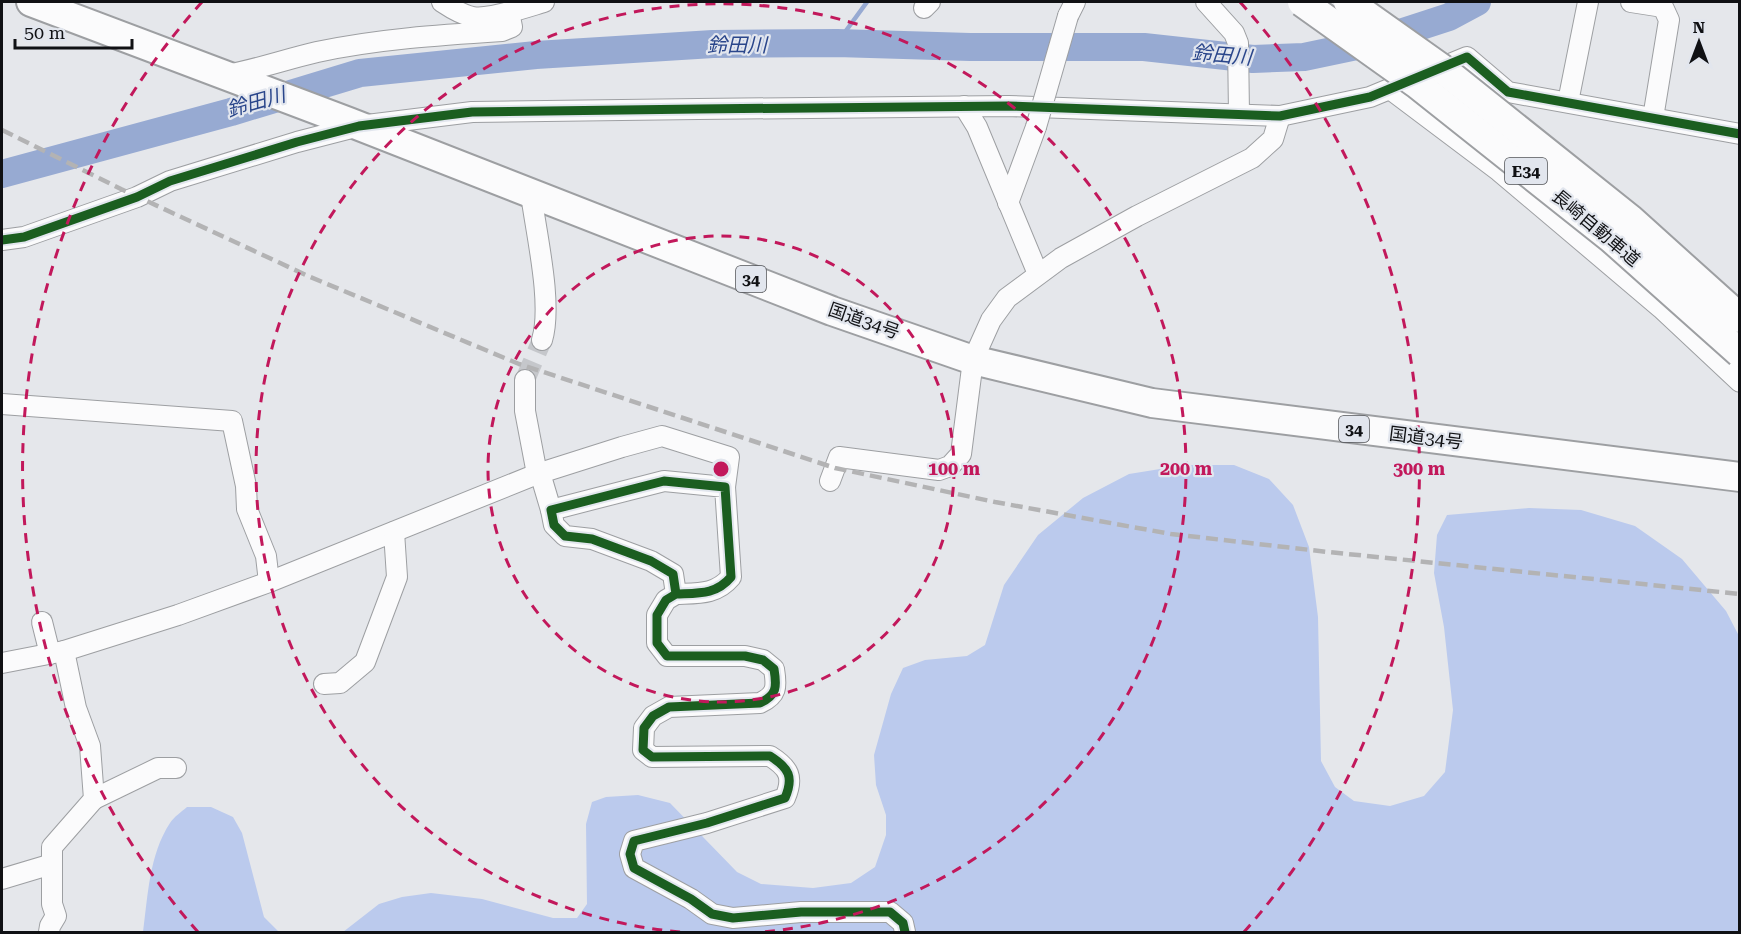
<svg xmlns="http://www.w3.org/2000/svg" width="1741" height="934" font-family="'Roboto Serif','Noto Sans JP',serif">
	<rect width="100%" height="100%" fill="#e5e7eb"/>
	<g fill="#bbcaed">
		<polygon points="1185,465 1234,465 1269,479 1293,505 1309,547 1318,617 1321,761 1335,787 1354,801 1390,806 1424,796 1445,772 1453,710 1444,627 1434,573 1437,535 1447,515 1529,508 1581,510 1635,526 1682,559 1726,611 1739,636 1739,932 343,932 379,904 402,897 431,893 482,899 553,918 577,918 587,904 586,824 592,802 606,797 638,795 670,803 737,872 761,884 813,888 851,883 875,867 886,835 886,815 876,785 874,755 891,694 903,668 925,660 967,656 985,645 1004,585 1038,535 1083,498 1129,474"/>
		<path d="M187,807H211L233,817L242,833L264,917L279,932H143C148,896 149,855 170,823C174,817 181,812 187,807Z"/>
	</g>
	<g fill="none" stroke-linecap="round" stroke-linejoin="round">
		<polyline stroke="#97aad2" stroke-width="4.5" points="837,43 867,2"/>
		<polyline stroke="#97aad2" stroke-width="28" points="2,174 231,112 360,73 536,55 713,44 837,43 970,47 1144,47 1253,59 1304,57 1366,44 1449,17 1477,2"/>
		<polyline stroke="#c5c7cb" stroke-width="20" stroke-dasharray="20 10" stroke-linecap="butt" points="525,380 542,340"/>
		<defs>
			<g id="minor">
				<path d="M442,2C451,8 462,15 473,17C489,20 527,7 544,2"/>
				<polyline points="1206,2 1234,33 1238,43 1239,114"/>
				<polyline points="1631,2 1663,7 1669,20 1653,118"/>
				<polyline points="924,8 930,2"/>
				<polyline points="1068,16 1075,2"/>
				<path d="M227,75C258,69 287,59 317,52C378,39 440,35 502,31L512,27L509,12"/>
				<polyline points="1390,89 1499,171 1661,308 1740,382"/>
				<polyline points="1568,102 1588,2"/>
				<polyline points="964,106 977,127 1038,274"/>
				<path d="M531,194C536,233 553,304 542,340"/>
				<polyline points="1008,203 1036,127"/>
				<polyline points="2,240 24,237 137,197 170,181 297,142 359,126 472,112 698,109 1008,106 1280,116 1370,97 1467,57 1508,92 1740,134"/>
				<polyline points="525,380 525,411 537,474"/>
				<polyline points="2,404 232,421 246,486 247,509 266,556 269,582"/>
				<polyline points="540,473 551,510"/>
				<polyline points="830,481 839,457 939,470 950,466 961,454 973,360 991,320 1007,298 1061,258 1137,216 1252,158 1273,139 1280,116"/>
				<path d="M676,594C698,593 716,595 731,577L725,487L664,481L551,510L554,525L565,536L592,539L651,561L673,574L676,594L666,600L657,615V643L667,656H745L763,660L774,669C777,687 777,695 760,703L669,707L653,716L644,728L643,750L652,757L770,756C789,768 794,777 785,798L707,823L634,841L630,854L634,868L691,899L712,914L733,918L801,912H890L903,923L905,932"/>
				<polyline points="42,622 50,654"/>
				<polyline points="2,663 64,651 178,615 269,582 537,474 622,447 662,436 729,457 725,487"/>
				<polyline points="324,684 340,683 365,662 397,577 394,532"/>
				<polyline points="94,799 158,768 176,768"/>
				<polyline points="2,879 52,864"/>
				<polyline points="49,932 50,926 56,916 52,904 52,847 94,799 90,746 76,708 64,651"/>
			</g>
			<polyline id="highway" points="31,2 349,122 832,311 973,360 1152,403 1740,477"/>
		</defs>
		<use href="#minor" stroke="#9d9fa2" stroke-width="22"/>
		<use href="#highway" stroke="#9d9fa2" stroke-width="32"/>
		<use href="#minor" stroke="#fbfbfc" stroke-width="20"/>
		<use href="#highway" stroke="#fbfbfc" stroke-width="28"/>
		<polyline stroke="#b3b3b4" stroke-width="4.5" stroke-dasharray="12 6" stroke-linecap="butt" points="2,130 121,189 308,276 519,364 835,468 995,502 1171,534 1328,552 1740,594"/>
		<defs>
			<polyline id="minor-bridge" points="1036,127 1068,16"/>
			<g id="highway-bridge">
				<polyline points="1302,2 1417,84 1612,239 1740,353"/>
				<polyline points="1348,2 1441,68 1630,219 1740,318"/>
			</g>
		</defs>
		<use href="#minor-bridge" stroke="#9d9fa2" stroke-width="22" stroke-linecap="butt"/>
		<use href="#highway-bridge" stroke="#9d9fa2" stroke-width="32" stroke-linecap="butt"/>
		<use href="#minor-bridge" stroke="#fbfbfc" stroke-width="20"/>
		<use href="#highway-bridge" stroke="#fbfbfc" stroke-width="28"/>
		<defs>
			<g id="cycleway">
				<polyline points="2,240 24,237 137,197 170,181 297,142 359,126 472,112 698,109 1008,106 1280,116 1370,97 1467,57 1508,92 1740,134"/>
				<path d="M676,594C698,593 716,595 731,577L725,487L664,481L551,510L554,525L565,536L592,539L651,561L673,574L676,594L666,600L657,615V643L667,656H745L763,660L774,669C777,687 777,695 760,703L669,707L653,716L644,728L643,750L652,757L770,756C789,768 794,777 785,798L707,823L634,841L630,854L634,868L691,899L712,914L733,918L801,912H890L903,923L905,932"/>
			</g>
		</defs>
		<use href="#cycleway" stroke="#e2e6ee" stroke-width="13"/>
		<use href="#cycleway" stroke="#1b5e20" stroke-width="9"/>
	</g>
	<g fill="none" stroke="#c2185b" stroke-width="3" stroke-dasharray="10 8">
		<circle cx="721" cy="469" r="233"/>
		<path d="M680 932A465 465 0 1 1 762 932"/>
		<path d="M198 932A698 698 0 0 1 202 2M1240 2A698 698 0 0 1 1244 932"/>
	</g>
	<g text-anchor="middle" stroke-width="4.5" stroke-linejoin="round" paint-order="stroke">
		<g fill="#e2e6ee" stroke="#4f5155" stroke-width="1.5">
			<rect x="1505" y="158" width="42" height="26" rx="4.5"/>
			<rect x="736" y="266" width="30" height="26" rx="4.5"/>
			<rect x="1339" y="416" width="30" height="26" rx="4.5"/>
		</g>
		<g font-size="16" font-weight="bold" fill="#101114">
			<text x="1526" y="177">E34</text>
			<text x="751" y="285">34</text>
			<text x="1354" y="435">34</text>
		</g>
		<g font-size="18" fill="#101114" stroke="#e2e6ee">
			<text transform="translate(1596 228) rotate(40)" y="6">長崎自動車道</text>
			<text transform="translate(864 321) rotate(19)" y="6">国道34号</text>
			<text transform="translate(1426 438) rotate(7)" y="6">国道34号</text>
		</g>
		<g font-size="20" font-style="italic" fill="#2a468b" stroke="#e2e6ee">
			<text x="737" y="52">鈴田川</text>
			<text transform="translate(1222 55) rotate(5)" y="7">鈴田川</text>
			<text transform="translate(256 102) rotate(-16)" y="7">鈴田川</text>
		</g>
	</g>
	<circle cx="721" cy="469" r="9" fill="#c2185b" stroke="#e2e6ee" stroke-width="3"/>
	<g font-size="18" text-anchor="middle" font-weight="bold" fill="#c2185b" stroke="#e2e6ee" stroke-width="4.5" stroke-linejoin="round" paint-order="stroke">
		<text x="954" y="475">100 m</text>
		<text x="1186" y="475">200 m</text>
		<text x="1419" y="475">300 m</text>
	</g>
	<rect width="1741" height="934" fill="none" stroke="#101114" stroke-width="6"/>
	<g transform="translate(1699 42)" stroke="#e2e6ee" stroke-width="4.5" paint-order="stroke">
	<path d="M0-4.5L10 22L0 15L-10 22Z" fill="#101114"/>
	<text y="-9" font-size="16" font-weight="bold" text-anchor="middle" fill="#101114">N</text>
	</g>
	<path d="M15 39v9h117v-9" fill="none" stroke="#101114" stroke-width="3"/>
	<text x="24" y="39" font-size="18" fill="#101114" stroke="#e2e6ee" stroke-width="4.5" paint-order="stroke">50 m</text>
</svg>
